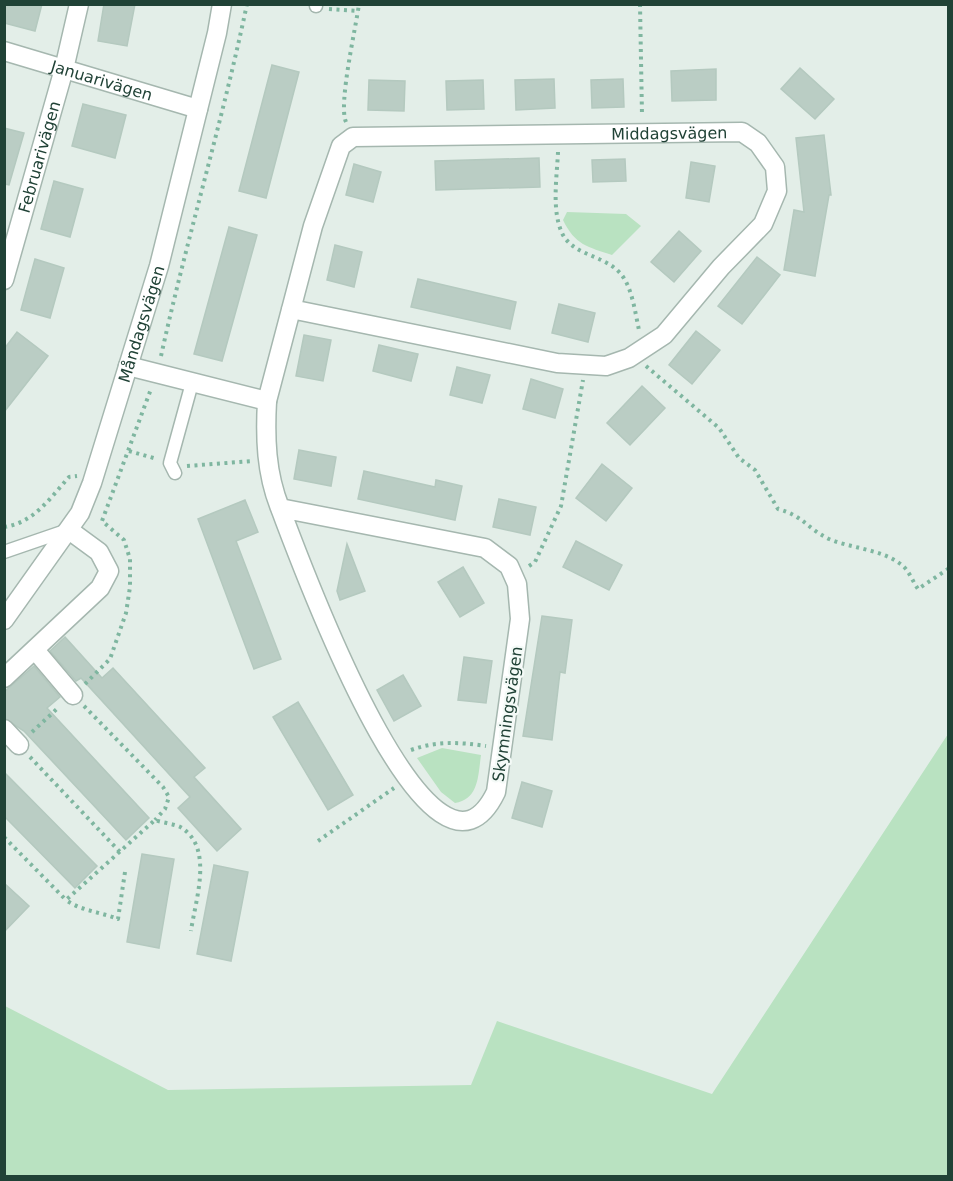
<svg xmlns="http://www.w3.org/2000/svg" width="953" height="1181" font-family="'DejaVu Sans',sans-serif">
	<rect width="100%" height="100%" fill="#e3eee8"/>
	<g fill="#b9e2c1">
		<path d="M567,212L626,214L641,226L612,255C588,247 575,245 563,220Z"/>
		<polygon points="948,734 948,1176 5,1176 5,1006 168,1090 471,1085 497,1021 712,1094"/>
		<path d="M442,748L481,755C478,776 479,799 455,803L441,792L417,758Z"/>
	</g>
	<g fill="#bacdc4" stroke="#b4c9bf" stroke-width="1.5">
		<polygon points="4,4 42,4 35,31 4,23"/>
		<polygon points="104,4 135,4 127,46 98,41"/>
		<polygon points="272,65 299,72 266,198 239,191"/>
		<polygon points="800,68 834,99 815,119 781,89"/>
		<polygon points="716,69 716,100 672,101 671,71"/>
		<polygon points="554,79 555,108 516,110 515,80"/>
		<polygon points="623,79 624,107 592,108 591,80"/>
		<polygon points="369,80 405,81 404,111 368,110"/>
		<polygon points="483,80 484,109 447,110 446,81"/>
		<polygon points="83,104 126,115 115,158 72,146"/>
		<polygon points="4,128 24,133 9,185 4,184"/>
		<polygon points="824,135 831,195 829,195 815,276 784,270 794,210 804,212 796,138"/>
		<polygon points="539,158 540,187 436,190 435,161"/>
		<polygon points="625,159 626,181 593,182 592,160"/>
		<polygon points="691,162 715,166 709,202 686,198"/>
		<polygon points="354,164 381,172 373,202 346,195"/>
		<polygon points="54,181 83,189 70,237 41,229"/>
		<polygon points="229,227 257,235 222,361 194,354"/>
		<polygon points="679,231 701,251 674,282 651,262"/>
		<polygon points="335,245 362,252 354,287 327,280"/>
		<polygon points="757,257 780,275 742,324 718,306"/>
		<polygon points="35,259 64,268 50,318 21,310"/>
		<polygon points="418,279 516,302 510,329 411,307"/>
		<polygon points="559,304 595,313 588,342 552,333"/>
		<polygon points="696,331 720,350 692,384 669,365"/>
		<polygon points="17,332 48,356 4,412 4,349"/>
		<polygon points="304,335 331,340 323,381 296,376"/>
		<polygon points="379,345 418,354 411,381 373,371"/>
		<polygon points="457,367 490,375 482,403 450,395"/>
		<polygon points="531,379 563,389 555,418 523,409"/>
		<polygon points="642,386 665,408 630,445 607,423"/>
		<polygon points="299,450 336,457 331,486 294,479"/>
		<polygon points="602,464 632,488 606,521 576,498"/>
		<polygon points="364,471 435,487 436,480 462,486 455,520 358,499"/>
		<polygon points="499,499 536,507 530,535 493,527"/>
		<polygon points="245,500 258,532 236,541 281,659 254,669 198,519"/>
		<polygon points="576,541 622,565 609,590 563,567"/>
		<polygon points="347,544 365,591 340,600 337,591"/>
		<polygon points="463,567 484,603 460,617 438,582"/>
		<polygon points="542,616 572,620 565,673 560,672 552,740 523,736"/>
		<polygon points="65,637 102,678 113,668 205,768 194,777 241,829 217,851 178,808 190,797 81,678 76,681 50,651"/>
		<polygon points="464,657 492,661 486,703 458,700"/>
		<polygon points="34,666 60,697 47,708 149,818 126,840 24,731 4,718 4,692"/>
		<polygon points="403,675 421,706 394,721 377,690"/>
		<polygon points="298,702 353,795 328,810 273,717"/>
		<polygon points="4,772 97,866 75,888 4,816"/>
		<polygon points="522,782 552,791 542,827 512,818"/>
		<polygon points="142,854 174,859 159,948 127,942"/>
		<polygon points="214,865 248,872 231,961 197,954"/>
		<polygon points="4,883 29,906 4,932"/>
	</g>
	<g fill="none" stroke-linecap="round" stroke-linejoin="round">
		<defs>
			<g id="service">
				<polyline points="316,4 316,6"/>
				<polyline points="175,473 170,463 192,383"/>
				<polyline points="4,552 68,530"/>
			</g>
			<g id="minor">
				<path id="s1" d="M4,51L198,109"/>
				<path id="s2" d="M4,280L64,69L79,4"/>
				<path d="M128,366L267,401C265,438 266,473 280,508L485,548L509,566L517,584L520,619L496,792C431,927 296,549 280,508"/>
				<path id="s3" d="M267,401L313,226L341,146L353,137L742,132L758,143L775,167L777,191L763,224L721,267L664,335L629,358L606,366L557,363L291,309"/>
				<path id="s4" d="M4,620L80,513L92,483L159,266L217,33L222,4"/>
				<polyline points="35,650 73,695"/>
				<polyline points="4,678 100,588 109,571 99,552 69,530"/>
				<polyline points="4,729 19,745"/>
			</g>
		</defs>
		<use href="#service" stroke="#a5b7af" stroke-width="15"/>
		<use href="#minor" stroke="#a5b7af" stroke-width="21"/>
		<g stroke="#7fb6a0" stroke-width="4" stroke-dasharray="3 4.5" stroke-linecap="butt">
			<polyline points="640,4 642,115"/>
			<polyline points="329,9 359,11"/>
			<path d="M346,122C338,105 356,27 359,4"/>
			<path d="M558,152C557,177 551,212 563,235C575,256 604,255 620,273C632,286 635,312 639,330"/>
			<path d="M161,356C187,238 222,123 247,4"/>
			<path d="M646,366L719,428L739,458L755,470L778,509C802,515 808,529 829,539C853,549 883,549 903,566C909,571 913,582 918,589L948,569"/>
			<polyline points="129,451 157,459"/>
			<polyline points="187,466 252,461"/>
			<path d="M4,527C34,523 51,497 69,477L77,476"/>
			<polyline points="529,566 535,562 561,506 583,380"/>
			<polyline points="85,684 110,659 126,613 130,587 130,559 124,540 102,521 151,389"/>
			<polyline points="84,706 163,787 169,797 165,809 155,820"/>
			<polyline points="32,732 59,707"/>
			<path d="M411,750C436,741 459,742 486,746"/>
			<polyline points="30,757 120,852"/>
			<polyline points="4,837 66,900"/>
			<polyline points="318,841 394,788"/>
			<path d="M125,872L118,919C101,912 81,911 66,900L155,820C163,823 176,824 182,828C214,849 195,901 191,931"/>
		</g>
		<use href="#service" stroke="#fff" stroke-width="12"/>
		<use href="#minor" stroke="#fff" stroke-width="18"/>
	</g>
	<g text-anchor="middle" stroke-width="4.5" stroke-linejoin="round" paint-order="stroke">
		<g font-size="16" fill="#204236" stroke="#f4faf7">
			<text dy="6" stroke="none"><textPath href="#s1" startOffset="102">Januarivägen</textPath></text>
			<text dy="6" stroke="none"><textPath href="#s3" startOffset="597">Middagsvägen</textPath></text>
			<text dy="6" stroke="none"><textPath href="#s2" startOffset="128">Februarivägen</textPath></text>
			<text dy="6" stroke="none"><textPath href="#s4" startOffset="330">Måndagsvägen</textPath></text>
			<text transform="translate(507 714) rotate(-82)" y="6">Skymningsvägen</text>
		</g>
	</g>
	<rect width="953" height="1181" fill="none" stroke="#204236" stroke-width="12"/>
</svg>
